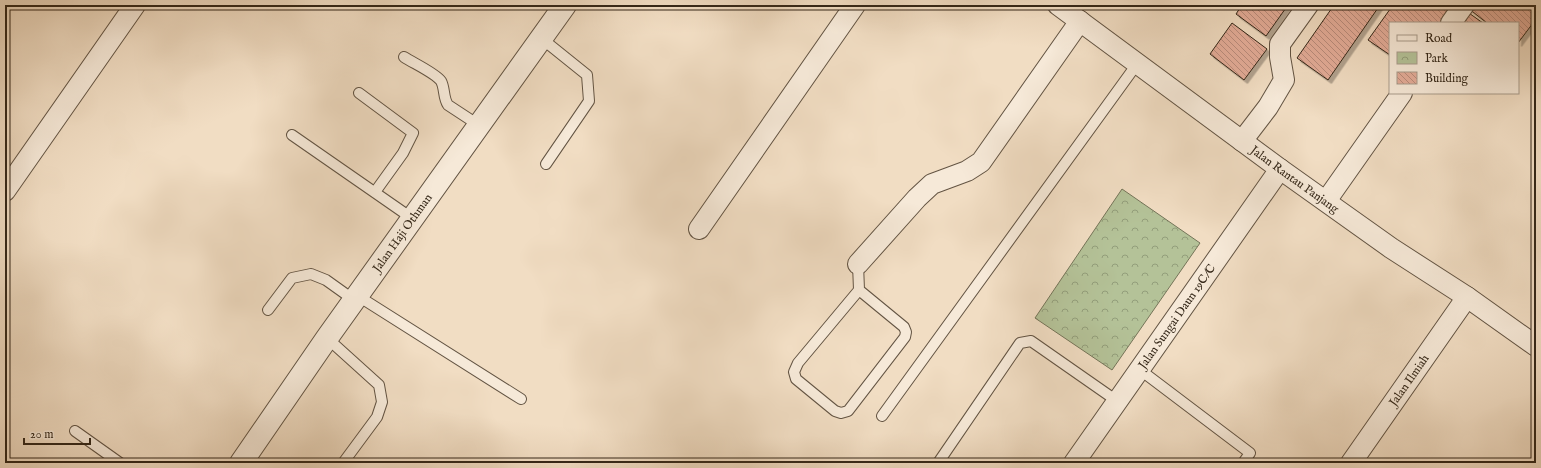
<svg xmlns="http://www.w3.org/2000/svg" width="1541" height="468" font-family="'IM FELL English',serif">
	<defs>
		<pattern id="park-crowns" width="20" height="18" patternUnits="userSpaceOnUse"><rect width="20" height="18" fill="#b4c298"/><path d="M2 6a3 3 0 1 1 6 0M12 15a3 3 0 1 1 6 0" fill="none" stroke="#939e7b"/></pattern>
		<pattern id="building-back-hatch" width="6" height="6" patternUnits="userSpaceOnUse"><rect width="6" height="6" fill="#e3ac98"/><path d="M-1 5l2 2M0 0l6 6M5-1l2 2" fill="none" stroke="#b98c7b"/></pattern>
		<filter id="shadow"><feDropShadow dx="3.5" dy="3.5" stdDeviation="0" flood-color="#0004"/></filter>
	</defs>
	<rect width="100%" height="100%" fill="#f1ddc3"/>
	<filter id="stains"><feTurbulence type="fractalNoise" baseFrequency=".005" numOctaves="4"/><feColorMatrix values="0 0 0 0 .2 0 0 0 0 .09 0 0 0 0 .02 0 0 0 .5 -.17"/></filter>
	<radialGradient id="worn" r=".72"><stop offset=".6" stop-color="#630" stop-opacity="0"/><stop offset="1" stop-color="#630" stop-opacity=".3"/></radialGradient>
	<polygon fill="url(#park-crowns)" stroke="#747458" points="1122,189 1200,243 1112,370 1035,318"/>
	<g fill="url(#building-back-hatch)" stroke="#342718" filter="url(#shadow)">
		<polygon points="1242,5 1288,5 1266,36 1236,14"/>
		<polygon points="1334,5 1380,5 1328,80 1297,58"/>
		<polygon points="1393,5 1455,5 1442,23 1390,23 1390,55 1368,40"/>
		<polygon points="1470,5 1526,5 1536,12 1536,19 1518,43 1518,23 1487,23 1468,8"/>
		<polygon points="1466,11 1483,23 1458,23"/>
		<polygon points="1232,23 1267,49 1244,80 1210,54"/>
	</g>
	<g fill="none" stroke-linecap="round" stroke-linejoin="round">
		<defs>
			<g id="service">
				<polyline points="541,38 587,75 589,101 546,164"/>
				<path d="M404,57C413,63 435,73 441,81C445,88 443,98 448,105L480,126"/>
				<polyline points="359,93 413,133 403,153 375,192"/>
				<polyline points="292,135 413,219"/>
				<polyline points="858,264 859,290 798,363 794,372 796,379 835,411 841,413 848,411 905,337 906,332 904,327 859,290"/>
				<polyline points="358,296 521,399"/>
				<polyline points="268,310 292,278 311,274 326,280 354,300"/>
				<polyline points="327,338 379,385 382,402 377,417 343,463"/>
				<polyline points="1139,369 1250,453 1243,463"/>
				<polyline points="882,416 1137,64"/>
				<polyline points="75,431 120,463"/>
				<polyline points="938,463 1020,343 1031,341 1117,401"/>
			</g>
			<g id="minor">
				<path id="s1" d="M1058,5L1280,169L1391,248L1467,297L1536,346"/>
				<polyline points="1451,23 1464,5"/>
				<polyline points="1242,141 1268,107 1284,80 1280,57 1280,44 1308,5"/>
				<polyline points="5,191 135,5"/>
				<polyline points="1326,201 1402,93"/>
				<polyline points="699,229 855,5"/>
				<polyline points="858,264 917,198 932,184 967,171 981,162 1080,21"/>
				<path id="s2" d="M1074,463L1280,169"/>
				<path id="s3" d="M1351,463L1467,297"/>
			</g>
			<g id="tertiary">
				<path id="s4" d="M241,463L327,338L565,5"/>
			</g>
		</defs>
		<use href="#service" stroke="#635443" stroke-width="12"/>
		<use href="#minor" stroke="#635443" stroke-width="22"/>
		<use href="#tertiary" stroke="#635443" stroke-width="24"/>
		<use href="#service" stroke="#f6e9d8" stroke-width="10"/>
		<use href="#minor" stroke="#f6e9d8" stroke-width="20"/>
		<use href="#tertiary" stroke="#f6e9d8" stroke-width="22"/>
	</g>
	<g text-anchor="middle" stroke-width="3" stroke-linejoin="round" paint-order="stroke">
		<g font-size="12" fill="#342718" stroke="#f6e9d8">
			<text dy="4" stroke="none"><textPath href="#s1" startOffset="294">Jalan Rantau Panjang</textPath></text>
			<text dy="4" stroke="none"><textPath href="#s4" startOffset="281">Jalan Haji Othman</textPath></text>
			<text dy="4" stroke="none"><textPath href="#s2" startOffset="179">Jalan Sungai Daun 19C/C</textPath></text>
			<text dy="4" stroke="none"><textPath href="#s3" startOffset="101">Jalan Ilmiah</textPath></text>
		</g>
	</g>
	<rect width="1541" height="468" fill="none" stroke="#f1ddc3" stroke-width="20"/>
	<rect x="6" y="6" width="1529" height="456" fill="none" stroke="#342718" stroke-width="2"/>
	<rect x="10" y="10" width="1521" height="448" fill="none" stroke="#342718"/>
	<rect x="1389" y="22" width="130" height="72" fill="#f6e9d8" stroke="#a89b8b"/>
	<rect x="1397" y="35" width="20" height="6" fill="#f6e9d8" stroke="#a89b8b"/>
	<text x="1425" y="42" font-size="12" fill="#342718">Road</text>
	<rect x="1397" y="52" width="20" height="12" fill="url(#park-crowns)" stroke="#a89b8b"/>
	<text x="1425" y="62" font-size="12" fill="#342718">Park</text>
	<rect x="1397" y="72" width="20" height="12" fill="url(#building-back-hatch)" stroke="#a89b8b"/>
	<text x="1425" y="82" font-size="12" fill="#342718">Building</text>
	<path d="M24 438v6h66v-6" fill="none" stroke="#342718" stroke-width="2"/>
	<text x="30" y="438" font-size="12" fill="#342718" stroke="#f6e9d8" stroke-width="3" paint-order="stroke">20 m</text>
	<rect width="100%" height="100%" filter="url(#stains)"/>
	<rect width="100%" height="100%" fill="url(#worn)"/>
</svg>
